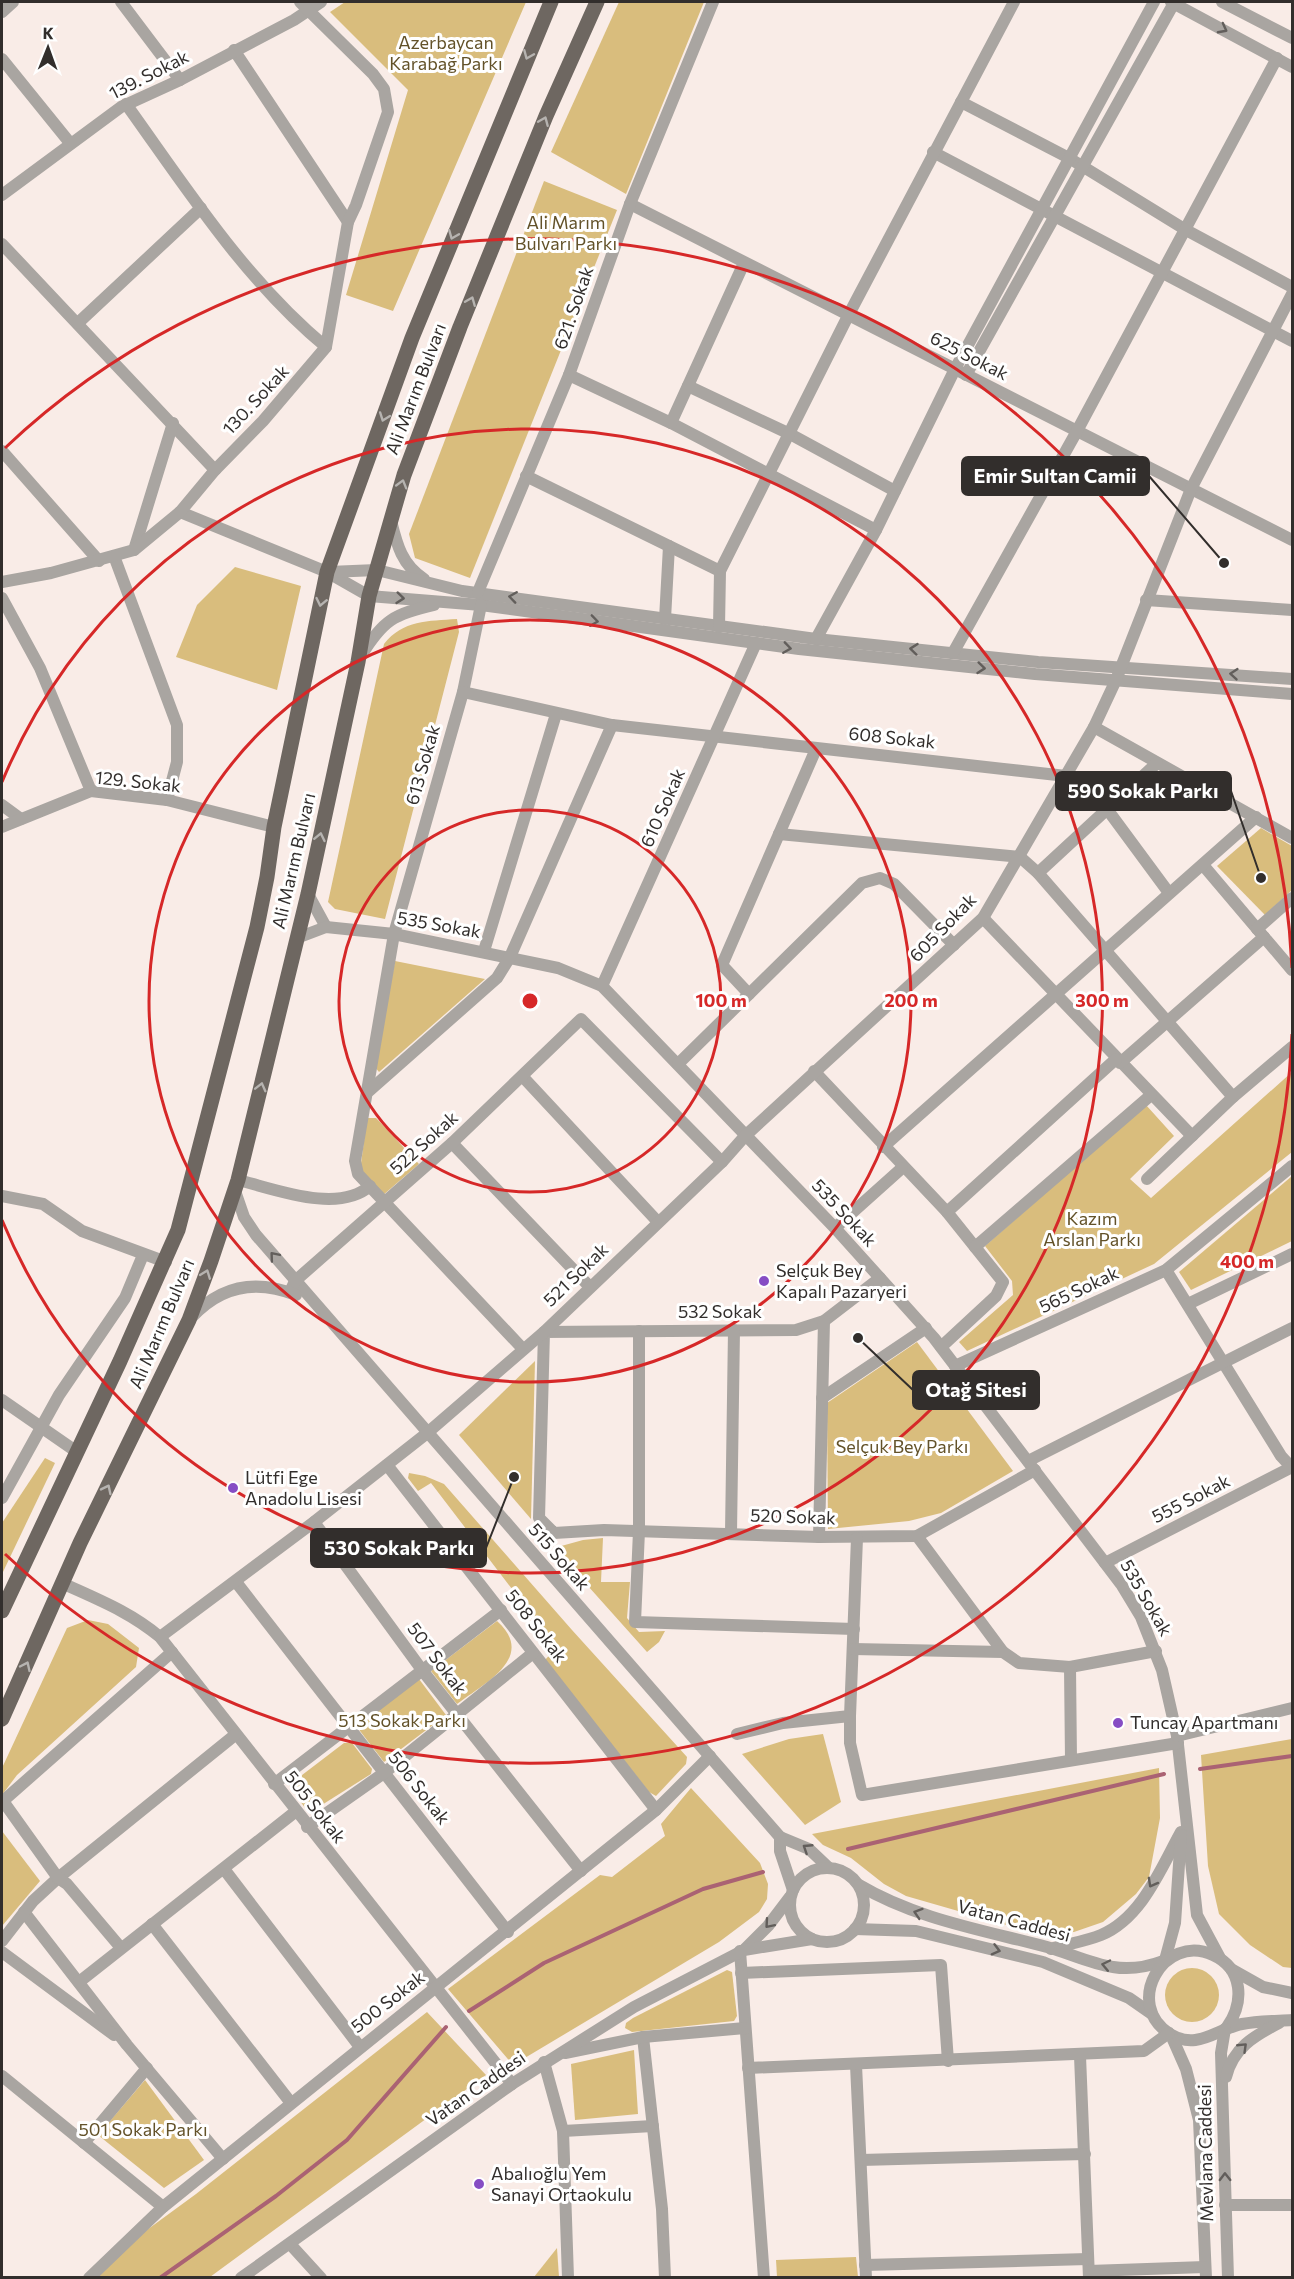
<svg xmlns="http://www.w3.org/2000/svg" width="1294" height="2279" font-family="Commissioner,sans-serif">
	<rect width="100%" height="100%" fill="#f9ece7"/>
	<g fill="#d9bd7d">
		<polygon points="345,2 526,2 393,311 346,295 408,90 330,12"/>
		<polygon points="619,2 704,2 626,194 551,152"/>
		<polygon points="544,181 617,210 470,578 415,558 409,534"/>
		<polygon points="235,567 301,586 277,690 176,657 197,605"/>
		<path d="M457,619L459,632L385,919L335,909L328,902L384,644C403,620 428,621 457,619Z"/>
		<polygon points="1261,828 1292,846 1292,890 1265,915 1217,866"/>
		<polygon points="395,961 485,979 379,1072 375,1067"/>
		<polygon points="1292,1072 1292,1152 1154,1264 967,1351 959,1342 1013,1295 1012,1281 985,1246 1146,1105 1174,1136 1130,1179 1151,1198"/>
		<polygon points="367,1118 376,1118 380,1122 419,1164 382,1196 360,1171"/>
		<polygon points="1292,1176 1292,1241 1191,1290 1179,1272"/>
		<polygon points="917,1342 1013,1471 941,1513 909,1521 828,1529 827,1403"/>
		<polygon points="535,1361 531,1519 459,1435"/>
		<polygon points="45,1458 55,1463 2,1574 2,1523"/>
		<polygon points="409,1473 425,1476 444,1484 572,1630 687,1757 686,1764 656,1796 649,1792 545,1660 556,1648 554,1644 431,1483 418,1491 408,1478"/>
		<polygon points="603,1538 601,1582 630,1582 627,1618 639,1632 665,1631 659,1642 647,1652 554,1548 583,1540"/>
		<polygon points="88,1620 108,1624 139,1648 136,1667 17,1775 2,1795 2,1768 67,1628"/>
		<path d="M497,1621C537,1657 485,1683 457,1704L431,1671Z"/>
		<polygon points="419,1679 446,1715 384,1762 357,1727"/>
		<polygon points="823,1734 841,1802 805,1825 742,1754 789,1739"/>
		<polygon points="1292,1739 1292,1968 1283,1967 1250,1945 1219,1914 1208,1866 1201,1755"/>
		<polygon points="344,1743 352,1743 372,1769 371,1774 317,1808 305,1808 289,1785"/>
		<polygon points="1159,1768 1160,1818 1149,1877 1136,1894 1103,1922 1074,1932 1038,1934 906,1896 884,1884 851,1858 823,1845 812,1834"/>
		<polygon points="691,1788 760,1863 768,1884 767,1899 759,1912 719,1942 513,2065 448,1989 600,1875 612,1877 665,1836 661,1824"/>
		<polygon points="2,1831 40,1881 2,1926"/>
		<circle cx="1192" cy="1995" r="27"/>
		<polygon points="727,1970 732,1972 737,2016 734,2021 632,2032 625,2028 626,2023 633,2018"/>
		<polygon points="427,2012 486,2075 210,2277 94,2278 125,2246 196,2194"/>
		<polygon points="634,2050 638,2114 575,2120 571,2064"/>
		<polygon points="145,2080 204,2160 164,2188 98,2135"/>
		<polygon points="557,2248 559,2277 534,2277"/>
		<polygon points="856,2257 858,2277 777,2277 776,2260"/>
	</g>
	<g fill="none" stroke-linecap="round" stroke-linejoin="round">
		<g stroke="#aa6273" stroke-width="4">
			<polyline points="1200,1769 1292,1756"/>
			<polyline points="848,1849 1164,1774"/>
			<polyline points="469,2011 544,1963 703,1889 763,1872"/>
			<polyline points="160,2278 276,2196 347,2140 446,2027"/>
		</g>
		<g stroke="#a9a5a1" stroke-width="12">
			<polyline points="121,2 180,80"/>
			<polyline points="1171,2 1292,67"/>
			<polyline points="1222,2 1292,38"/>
			<polyline points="2,12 13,2"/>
			<polyline points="234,50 348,222"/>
			<polyline points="2,59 70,143"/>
			<polyline points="961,102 1069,158 1186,230 1292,287"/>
			<path d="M126,104C187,189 245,280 326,347"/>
			<polyline points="933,152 1292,341"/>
			<polyline points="2,195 121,107 180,80 294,20 321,2"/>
			<polyline points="630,204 1292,540"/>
			<polyline points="2,244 215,470"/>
			<polyline points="78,323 201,208"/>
			<polyline points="569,375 671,423 876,530"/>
			<polyline points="966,375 1174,3"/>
			<polyline points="688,386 790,434 895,491"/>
			<polyline points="671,423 744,263"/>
			<polyline points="2,451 99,561"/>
			<polyline points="526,476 720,571"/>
			<polyline points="180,512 327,572 369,596 481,605 799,649 1035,674 1292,694"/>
			<path d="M391,521C397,545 402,565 424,579"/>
			<polyline points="134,550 173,423"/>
			<polyline points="114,556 177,725 177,762 167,800"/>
			<polyline points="329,572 377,570 462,591 816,639 1038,662 1292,679"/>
			<polyline points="2,582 51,573 134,550 180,512 215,470 263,421 326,347 348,222 356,205 388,112 384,89 373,74 300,2"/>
			<polyline points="478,592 569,375 630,204 713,2"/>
			<polyline points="2,598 40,668 91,791"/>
			<polyline points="1146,600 1292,610"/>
			<polyline points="481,605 463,692 394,934 355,1161 358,1174 523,1349"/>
			<polyline points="665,619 669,546"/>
			<polyline points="719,627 720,571 848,316 1014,2"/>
			<polyline points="816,639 876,530 955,369 1154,2"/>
			<polyline points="953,653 1077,431 1277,58"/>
			<path d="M361,656C383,620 394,614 434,605"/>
			<polyline points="463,692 612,725 1066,776"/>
			<polyline points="1094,727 1292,838"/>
			<polyline points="2,805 21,819"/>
			<polyline points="1107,809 1169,893"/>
			<polyline points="2,827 91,791 167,800 274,827"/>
			<polyline points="779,834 1020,857 1038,873 1233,1097"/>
			<polyline points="1203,865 1292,970"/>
			<polyline points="1038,873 1157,763"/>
			<polyline points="308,894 326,927"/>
			<polyline points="983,918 1192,1136"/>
			<polyline points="1257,929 1292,898"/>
			<polyline points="297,938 326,927 394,934 558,968 602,986 835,1228 934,1338 1121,1584 1141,1617 1162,1670 1177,1736 1197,1915 1220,1958"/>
			<polyline points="484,951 556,714"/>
			<polyline points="602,986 756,643"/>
			<polyline points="749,994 722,965 816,749"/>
			<polyline points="1120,1063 1264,937"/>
			<polyline points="678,1064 862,883 880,878 894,884 954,945"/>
			<polyline points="814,1071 947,1212 1003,1282 996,1296 941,1347"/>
			<polyline points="523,1077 658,1222"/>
			<polyline points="369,1091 497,978 510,957 612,725"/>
			<polyline points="452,1143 589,1286"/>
			<polyline points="883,1147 1256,817"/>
			<polyline points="1147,1179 1233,1097 1292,1047"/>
			<path d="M238,1180C275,1189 338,1214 370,1186"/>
			<polyline points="235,1191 244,1217 256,1235 780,1837"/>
			<polyline points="2,1196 43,1204 82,1231 166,1262"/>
			<polyline points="947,1212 1116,1059"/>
			<polyline points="835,1228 902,1168"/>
			<polyline points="975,1247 1151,1095"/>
			<polyline points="1166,1270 1281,1456 1292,1468"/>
			<polyline points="880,1278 824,1321 796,1330 544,1332 539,1518 554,1533 604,1530 819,1537 917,1536 1035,1470"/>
			<polyline points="290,1292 295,1281 452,1143 581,1019 722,1162"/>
			<polyline points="1188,1304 1292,1254"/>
			<path d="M191,1318C221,1285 256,1279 296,1295"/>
			<polyline points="639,1331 639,1531 635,1622 854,1629"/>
			<polyline points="955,1366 1166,1270 1292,1166"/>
			<polyline points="822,1398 926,1328"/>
			<polyline points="2,1400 77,1452"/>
			<polyline points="1028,1461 1292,1328"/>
			<polyline points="387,1465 656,1810"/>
			<polyline points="2,1498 59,1395 125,1298 143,1255"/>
			<polyline points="314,1522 422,1670 581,1871"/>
			<polyline points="731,1533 734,1330"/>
			<polyline points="917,1536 1003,1652"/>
			<polyline points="819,1537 824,1321"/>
			<polyline points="857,1538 850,1716 850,1743 862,1795 1178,1743"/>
			<polyline points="1105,1563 1292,1467"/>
			<polyline points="236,1582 508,1932"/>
			<path d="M64,1584C99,1600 130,1612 160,1637L512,2084"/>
			<polyline points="160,1637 314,1522 426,1434 544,1332 722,1162 745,1136 983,918 1094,727 1116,680 1191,489 1292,294"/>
			<polyline points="853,1649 1003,1652 1019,1663 1070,1667 1156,1651"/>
			<polyline points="1070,1667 1071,1760"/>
			<polyline points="737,1734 783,1723 850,1716"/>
			<polyline points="1177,1736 1292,1708"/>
			<polyline points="274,1784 501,1610"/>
			<polyline points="307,1827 384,1773 533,1653"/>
			<polyline points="780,1837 809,1849 829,1868"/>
			<polyline points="780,1837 780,1851 793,1890"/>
			<circle cx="827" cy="1905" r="37"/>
			<polyline points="224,1869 360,2047"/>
			<path d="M859,1885C916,1919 983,1930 1047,1947C1069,1953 1091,1964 1113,1967C1131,1970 1147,1967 1163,1961"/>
			<polyline points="24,1912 127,2045 223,2159"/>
			<polyline points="152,1924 291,2103"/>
			<polyline points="855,1929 916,1931 1043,1962 1129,1998 1152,2014"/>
			<polyline points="2,1941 33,1901 58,1878 235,1735"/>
			<polyline points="121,1948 67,1884 58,1878 3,1801 172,1652"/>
			<polyline points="745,1949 768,1926 790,1897"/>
			<path d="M1051,1949C1068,1944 1086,1941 1101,1935C1142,1918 1161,1868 1181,1832"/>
			<polyline points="740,1951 764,2278"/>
			<polyline points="2,1952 114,2035"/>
			<polyline points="1165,1960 1175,1923 1181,1835"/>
			<polyline points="1231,1969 1263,1987 1292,1993"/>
			<polyline points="741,1973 941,1965 948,2061"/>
			<polyline points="79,1982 295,1812"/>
			<path d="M1227,2027C1244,2003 1244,1969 1213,1955C1163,1932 1123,2005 1170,2034C1197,2051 1216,2029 1242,2024C1258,2021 1276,2021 1292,2020"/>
			<polyline points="1225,2029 1221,2053 1228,2278"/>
			<polyline points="1171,2035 1186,2069 1199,2120 1206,2278"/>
			<polyline points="643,2037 662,2209 665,2278"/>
			<polyline points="565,2053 643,2037 745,2028"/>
			<polyline points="1080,2056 1089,2278"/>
			<polyline points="544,2062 563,2131 568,2278"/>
			<polyline points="856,2065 866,2278"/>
			<polyline points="748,2068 1144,2051 1169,2033"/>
			<polyline points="2,2076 163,2207"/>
			<path d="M1226,2077C1233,2048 1254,2036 1279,2023"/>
			<polyline points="563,2131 653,2126"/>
			<polyline points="84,2143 147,2068"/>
			<polyline points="861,2160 1085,2154"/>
			<polyline points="1225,2205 1292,2205"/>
			<polyline points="290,2244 321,2278"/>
			<polyline points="865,2265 1088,2259"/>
			<polyline points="1089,2271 1205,2267"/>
			<polyline points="89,2278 163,2207 656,1810 710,1756"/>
			<polyline points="241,2278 512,2084 634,2007 744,1950 812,1939"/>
		</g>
		<g stroke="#6e6761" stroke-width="15">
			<polyline points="2,1611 120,1361 178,1230 257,927 267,877 274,827 327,572 412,338 551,2"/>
			<polyline points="2,1719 80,1543 189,1320 211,1261 238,1180 308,894 358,662 369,596 404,475 460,327 546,116 597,2"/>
		</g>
	</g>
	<defs><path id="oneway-chevron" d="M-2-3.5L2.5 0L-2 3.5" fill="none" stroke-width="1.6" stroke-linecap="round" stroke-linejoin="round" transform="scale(1.5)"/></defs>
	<g stroke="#625e5b">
		<use href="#oneway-chevron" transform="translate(1223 29) rotate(28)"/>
		<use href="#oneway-chevron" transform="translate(513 597) rotate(-172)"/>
		<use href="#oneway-chevron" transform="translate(400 598) rotate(6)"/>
		<use href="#oneway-chevron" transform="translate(594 621) rotate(8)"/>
		<use href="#oneway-chevron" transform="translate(787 648) rotate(8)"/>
		<use href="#oneway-chevron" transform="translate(914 649) rotate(-174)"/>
		<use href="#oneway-chevron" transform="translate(981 668) rotate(6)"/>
		<use href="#oneway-chevron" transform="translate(1234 674) rotate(-175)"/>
		<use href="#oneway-chevron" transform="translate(274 1256) rotate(-130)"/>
		<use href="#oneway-chevron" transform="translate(807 1848) rotate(-147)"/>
		<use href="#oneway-chevron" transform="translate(1152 1883) rotate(119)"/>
		<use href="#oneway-chevron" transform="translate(918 1913) rotate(-162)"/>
		<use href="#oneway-chevron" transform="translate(769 1924) rotate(131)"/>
		<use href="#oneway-chevron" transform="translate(996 1950) rotate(15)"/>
		<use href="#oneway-chevron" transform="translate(1106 1965) rotate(-168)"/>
		<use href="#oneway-chevron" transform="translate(1243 2047) rotate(-44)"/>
		<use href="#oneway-chevron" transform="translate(1225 2177) rotate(-91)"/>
	</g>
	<g stroke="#b6b3b0">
		<use href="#oneway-chevron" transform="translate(528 55) rotate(113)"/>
		<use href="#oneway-chevron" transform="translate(544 121) rotate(-67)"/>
		<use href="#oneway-chevron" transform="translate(453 235) rotate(112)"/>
		<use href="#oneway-chevron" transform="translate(471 301) rotate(-68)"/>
		<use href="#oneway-chevron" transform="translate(384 417) rotate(110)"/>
		<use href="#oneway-chevron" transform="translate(402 484) rotate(-74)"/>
		<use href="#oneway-chevron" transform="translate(321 602) rotate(102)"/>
		<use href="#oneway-chevron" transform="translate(320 837) rotate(-78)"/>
		<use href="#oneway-chevron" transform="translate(261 1087) rotate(-76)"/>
		<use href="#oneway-chevron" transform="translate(206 1274) rotate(-69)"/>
		<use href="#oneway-chevron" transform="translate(107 1489) rotate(-64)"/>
		<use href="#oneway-chevron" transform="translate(26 1666) rotate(-65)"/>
	</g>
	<g fill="none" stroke="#d62828" stroke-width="3">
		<circle cx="530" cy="1001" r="191"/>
		<circle cx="530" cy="1001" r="381"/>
		<path d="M2 782A572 572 0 1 1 2 1220"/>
		<path d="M1292 1034A763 763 0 0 1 5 1554M5 448A763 763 0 0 1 1292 968"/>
	</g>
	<g fill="#864dc4" stroke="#fff" stroke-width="2">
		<circle cx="764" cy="1281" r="6"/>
		<circle cx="233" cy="1488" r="6"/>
		<circle cx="1118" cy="1723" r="6"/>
		<circle cx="479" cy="2184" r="6"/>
	</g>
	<g text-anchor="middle" stroke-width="6" stroke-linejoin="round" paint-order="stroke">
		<g font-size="18" fill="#635229" stroke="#fff">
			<text x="446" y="49">Azerbaycan<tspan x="446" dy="21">Karabağ Parkı</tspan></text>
			<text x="566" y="229">Ali Marım<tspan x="566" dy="21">Bulvarı Parkı</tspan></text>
			<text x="1092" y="1225">Kazım<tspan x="1092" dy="21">Arslan Parkı</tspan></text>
			<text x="902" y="1453">Selçuk Bey Parkı</text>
			<text x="402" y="1727">513 Sokak Parkı</text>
			<text x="143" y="2136">501 Sokak Parkı</text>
		</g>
		<g font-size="18" fill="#322e2c" stroke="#fff">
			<text transform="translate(149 75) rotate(-27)" y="6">139. Sokak</text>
			<text transform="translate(574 308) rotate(-71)" y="6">621. Sokak</text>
			<text transform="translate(969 356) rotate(27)" y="6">625 Sokak</text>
			<text transform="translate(416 389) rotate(-69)" y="6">Ali Marım Bulvarı</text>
			<text transform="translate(256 400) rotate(-47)" y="6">130. Sokak</text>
			<text transform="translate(892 738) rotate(6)" y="6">608 Sokak</text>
			<text transform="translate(423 765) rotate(-74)" y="6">613 Sokak</text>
			<text transform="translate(138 782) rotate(6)" y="6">129. Sokak</text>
			<text transform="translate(663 808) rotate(-66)" y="6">610 Sokak</text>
			<text transform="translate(294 861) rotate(-77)" y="6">Ali Marım Bulvarı</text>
			<text transform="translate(439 925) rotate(10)" y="6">535 Sokak</text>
			<text transform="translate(943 928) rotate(-46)" y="6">605 Sokak</text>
			<text transform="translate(424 1143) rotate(-42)" y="6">522 Sokak</text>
			<text transform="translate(844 1213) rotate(47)" y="6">535 Sokak</text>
			<text transform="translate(576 1275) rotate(-44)" y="6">521 Sokak</text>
			<text transform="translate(1079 1290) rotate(-25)" y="6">565 Sokak</text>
			<text x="720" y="1318">532 Sokak</text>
			<text transform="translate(162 1324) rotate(-67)" y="6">Ali Marım Bulvarı</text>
			<text transform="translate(1191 1499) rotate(-27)" y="6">555 Sokak</text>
			<text transform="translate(793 1517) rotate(2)" y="6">520 Sokak</text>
			<text transform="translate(559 1557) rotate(49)" y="6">515 Sokak</text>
			<text transform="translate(1146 1598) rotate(60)" y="6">535 Sokak</text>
			<text transform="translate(536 1626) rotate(52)" y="6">508 Sokak</text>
			<text transform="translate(437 1659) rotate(53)" y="6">507 Sokak</text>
			<text transform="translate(419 1788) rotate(52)" y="6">506 Sokak</text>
			<text transform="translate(315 1807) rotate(52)" y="6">505 Sokak</text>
			<text transform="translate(1014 1921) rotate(15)" y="6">Vatan Caddesi</text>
			<text transform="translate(388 2002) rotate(-38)" y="6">500 Sokak</text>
			<text transform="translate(476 2089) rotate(-35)" y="6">Vatan Caddesi</text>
			<text transform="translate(1206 2153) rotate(-91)" y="6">Mevlana Caddesi</text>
		</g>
		<g font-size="18" fill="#322e2c" stroke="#fff" text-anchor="start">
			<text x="776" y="1277">Selçuk Bey<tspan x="776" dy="21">Kapalı Pazaryeri</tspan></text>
			<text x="245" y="1484">Lütfi Ege<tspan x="245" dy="21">Anadolu Lisesi</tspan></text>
			<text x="1130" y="1729">Tuncay Apartmanı</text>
			<text x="491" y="2180">Abalıoğlu Yem<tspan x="491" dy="21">Sanayi Ortaokulu</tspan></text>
		</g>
	</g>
	<circle cx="530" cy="1001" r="9" fill="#d62828" stroke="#fff" stroke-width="3"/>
	<g font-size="18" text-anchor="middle" font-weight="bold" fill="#d62828" stroke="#fff" stroke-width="6" stroke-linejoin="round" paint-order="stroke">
		<text x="721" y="1007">100 m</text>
		<text x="911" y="1007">200 m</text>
		<text x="1102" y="1007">300 m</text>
		<text x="1247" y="1268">400 m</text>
	</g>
	<path fill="none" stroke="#322e2c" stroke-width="2" d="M1224 563L1149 476M1261 878L1231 791M858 1338L913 1390M514 1477L486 1548"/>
	<g fill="#322e2c" stroke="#fff" stroke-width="2">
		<circle cx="1224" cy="563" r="6"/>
		<circle cx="1261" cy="878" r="6"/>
		<circle cx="858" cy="1338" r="6"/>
		<circle cx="514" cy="1477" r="6"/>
	</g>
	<g fill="#322e2c" stroke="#322e2c" stroke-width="2">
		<rect x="962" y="457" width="187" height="38" rx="6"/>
		<rect x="1056" y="772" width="175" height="38" rx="6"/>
		<rect x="913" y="1371" width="126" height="38" rx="6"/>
		<rect x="311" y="1529" width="175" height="38" rx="6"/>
	</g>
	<g font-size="20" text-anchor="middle" font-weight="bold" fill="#fff">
		<text x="1055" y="483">Emir Sultan Camii</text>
		<text x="1143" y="798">590 Sokak Parkı</text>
		<text x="976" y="1397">Otağ Sitesi</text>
		<text x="399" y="1555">530 Sokak Parkı</text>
	</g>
	<rect width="1294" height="2279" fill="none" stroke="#322e2c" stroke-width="6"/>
	<g transform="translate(48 48) rotate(1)" stroke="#ffffff" stroke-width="4.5" paint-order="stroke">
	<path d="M0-4.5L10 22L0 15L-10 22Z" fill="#322e2c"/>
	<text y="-9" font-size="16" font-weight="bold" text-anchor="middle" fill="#322e2c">K</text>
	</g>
</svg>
